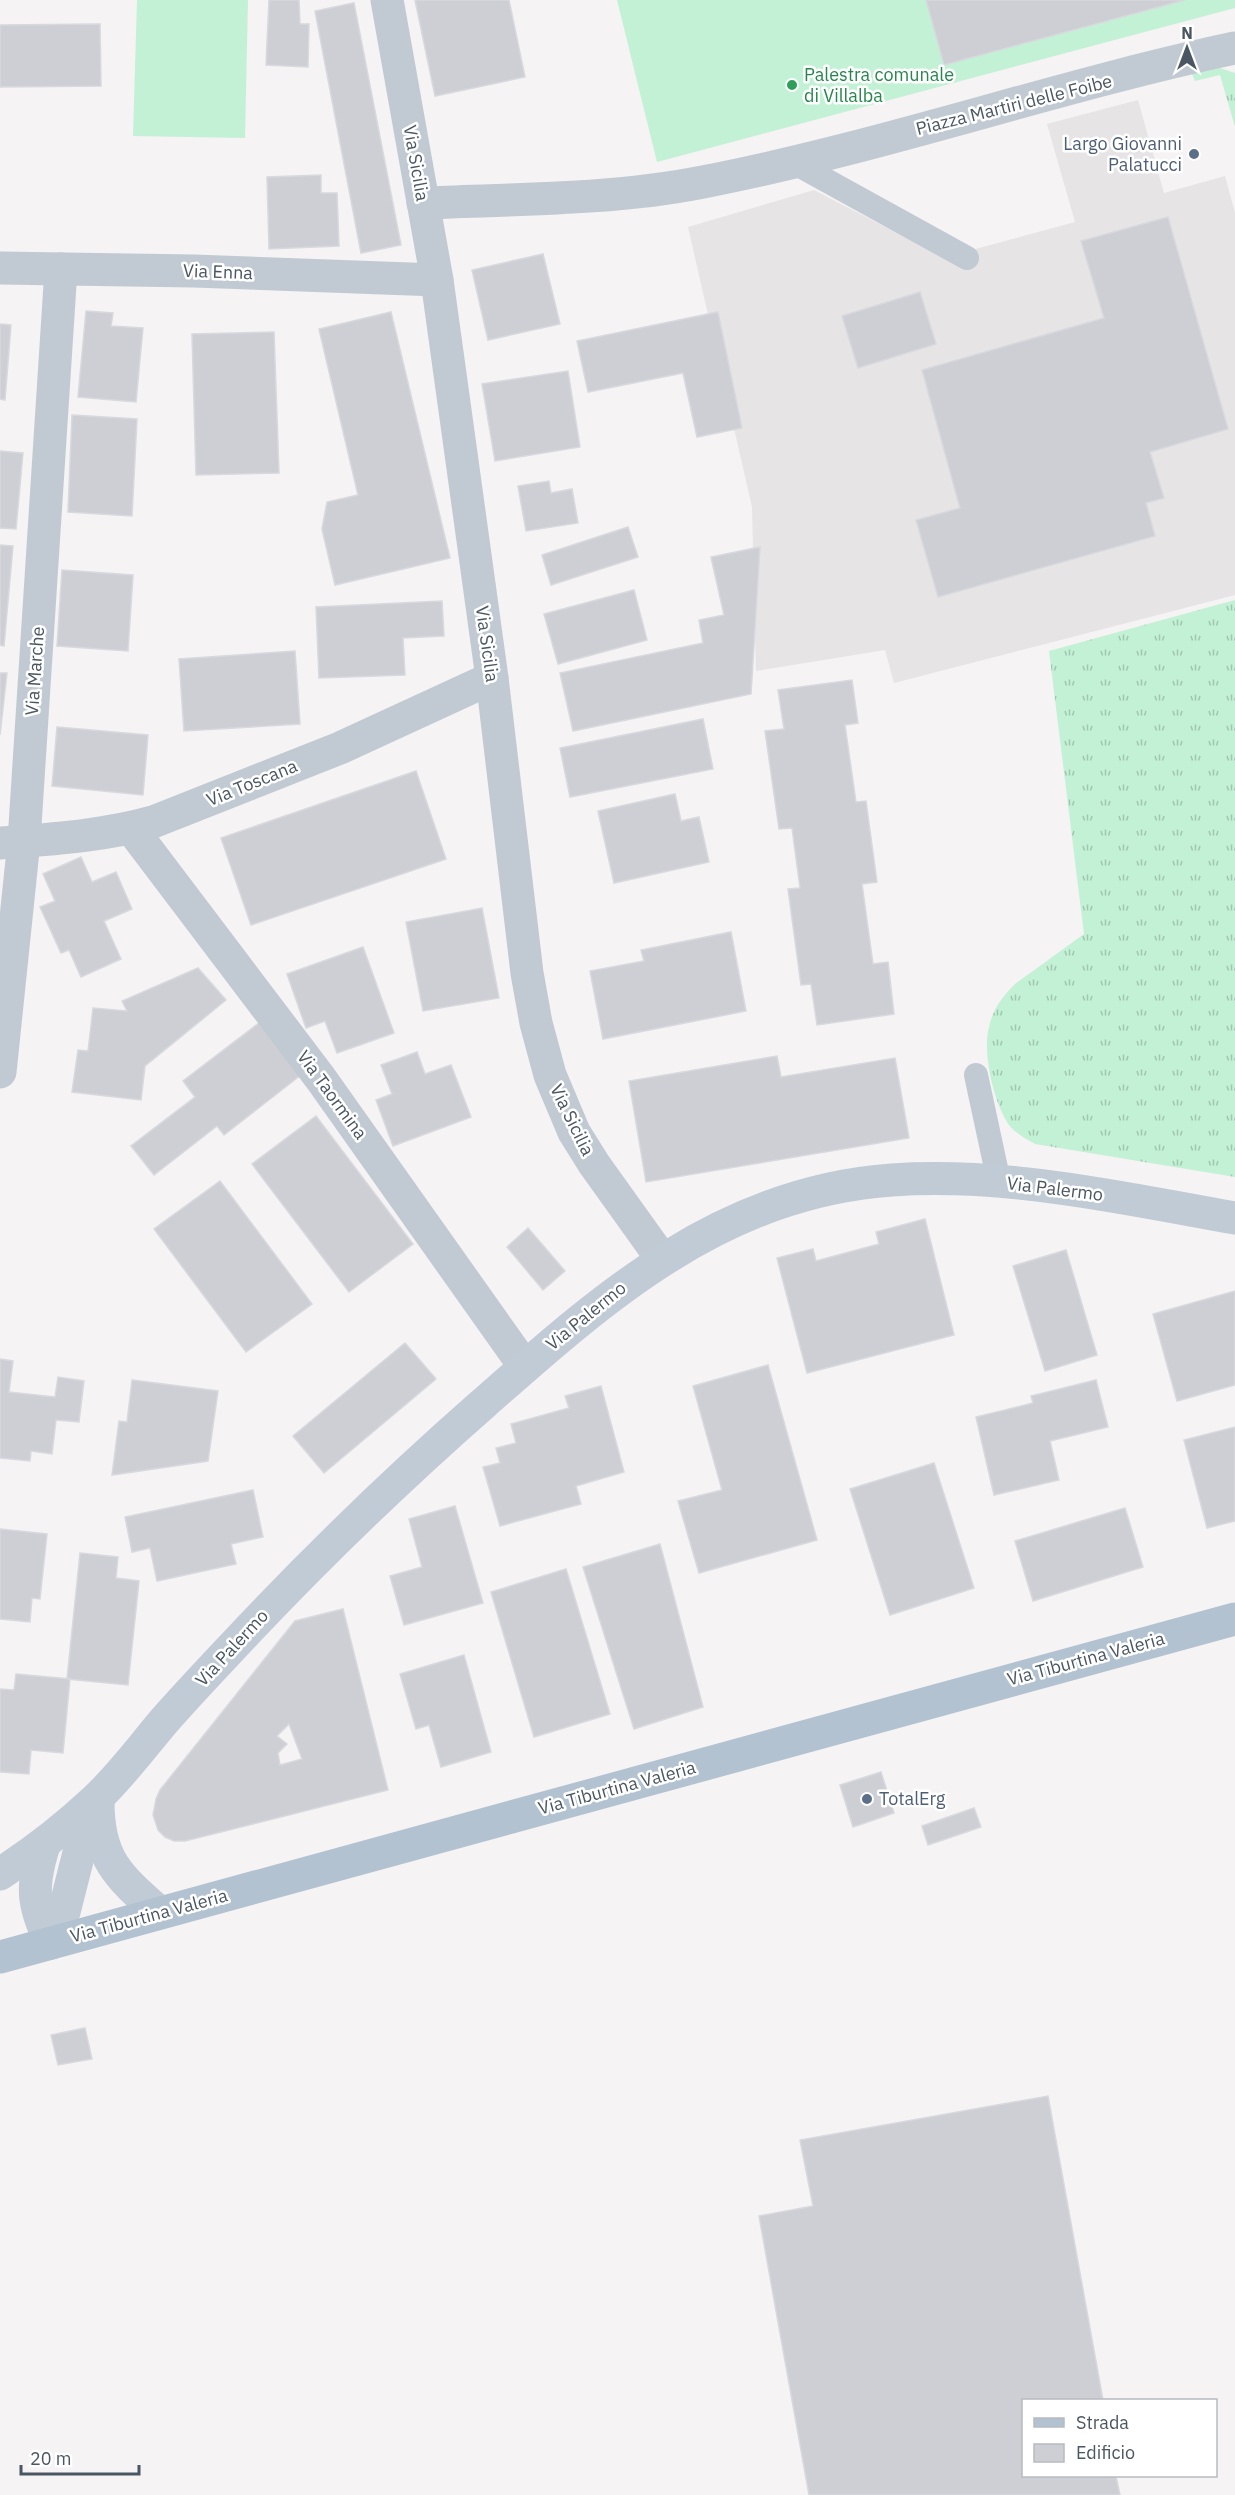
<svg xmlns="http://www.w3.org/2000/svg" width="1235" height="2495" font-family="'IBM Plex Sans',sans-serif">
	<defs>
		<pattern id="grass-tufts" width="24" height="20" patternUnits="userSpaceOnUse" patternTransform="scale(1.5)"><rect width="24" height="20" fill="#c3f1d5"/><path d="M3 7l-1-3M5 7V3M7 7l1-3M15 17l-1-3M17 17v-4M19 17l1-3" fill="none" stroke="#a0c6b0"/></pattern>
	</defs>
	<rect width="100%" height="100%" fill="#f5f3f3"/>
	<polygon fill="#e6e4e5" points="1138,100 1164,193 1225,176 1235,213 1235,595 894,683 885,650 756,671 752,507 688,227 814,190 961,266 972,250 1075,222 1047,124"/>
	<g fill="url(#grass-tufts)">
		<polygon points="1220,68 1235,73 1235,127 1220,75 1195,81 1190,69"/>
		<path d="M1235,600V1177L1035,1144C1026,1139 1015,1133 1009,1125C994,1103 982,1053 989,1027C993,1009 1002,997 1015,984L1084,934L1049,651Z"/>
	</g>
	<g fill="#c3f1d5">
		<polygon points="137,0 248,0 245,138 133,136"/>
		<polygon points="617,0 1235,0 1235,8 657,162"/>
	</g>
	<g fill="#cdcfd5" stroke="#d7d9de" stroke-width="1.5" fill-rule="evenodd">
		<polygon points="269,0 299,0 300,24 309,24 308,67 266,65"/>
		<polygon points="415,0 509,0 525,77 435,96"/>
		<polygon points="926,0 1185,0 944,65"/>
		<polygon points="354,3 401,245 361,253 315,11"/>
		<polygon points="100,24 101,86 0,87 0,25"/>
		<polygon points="321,175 321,193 337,193 339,246 269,249 267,177"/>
		<polygon points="1168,217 1228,429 1150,452 1164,498 1146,503 1155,536 938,597 916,520 960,508 922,370 1104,318 1081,241"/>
		<polygon points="543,254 560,324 488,340 472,270"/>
		<polygon points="920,292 936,344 858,368 842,316"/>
		<polygon points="86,311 113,313 111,326 143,328 136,402 78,397"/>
		<polygon points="391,312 450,558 335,585 322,529 327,502 358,495 319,329"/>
		<polygon points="718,312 742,428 697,437 683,373 588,392 577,341"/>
		<polygon points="0,324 11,325 5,400 0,399"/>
		<polygon points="274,332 279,473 196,475 192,334"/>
		<polygon points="568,371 580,447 495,461 482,384"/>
		<polygon points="72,415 137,419 132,516 68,512"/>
		<polygon points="0,451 23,453 16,529 0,528"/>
		<polygon points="549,481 551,493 572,489 578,523 526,531 518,486"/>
		<polygon points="628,527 638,557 551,585 542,555"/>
		<polygon points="0,545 13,546 4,646 0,645"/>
		<polygon points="760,547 751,694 573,731 560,673 703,643 699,620 724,615 711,557"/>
		<polygon points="62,570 133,575 128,651 57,646"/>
		<polygon points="634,590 647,640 558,664 544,614"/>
		<polygon points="442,601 444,636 403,638 405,675 319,678 316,607"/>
		<polygon points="295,651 300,724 184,731 179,659"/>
		<polygon points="0,673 7,673 0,735"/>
		<polygon points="852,680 858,723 845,725 856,802 866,801 877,882 862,884 873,964 888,962 894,1014 817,1025 811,984 801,985 788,889 800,888 792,828 779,829 765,731 784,729 778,690"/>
		<polygon points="703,719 713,769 570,797 560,748"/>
		<polygon points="57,727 148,735 143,795 52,786"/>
		<polygon points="416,771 446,859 251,925 221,838"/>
		<polygon points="675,794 681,821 699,817 709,862 614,883 598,811"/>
		<polygon points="81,857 92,882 116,872 132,909 104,921 121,959 81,977 69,950 61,953 40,907 55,901 43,874"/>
		<polygon points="482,908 499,998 423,1011 406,922"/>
		<polygon points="731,932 746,1011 603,1039 590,971 644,961 641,950"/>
		<polygon points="363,947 394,1033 337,1053 325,1021 306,1028 287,974"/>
		<polygon points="198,968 226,1000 145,1066 141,1100 72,1092 78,1050 88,1051 93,1008 127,1011 122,1001"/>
		<polygon points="259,1023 301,1075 224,1135 217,1126 154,1175 131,1146 195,1097 183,1081"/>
		<polygon points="417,1052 425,1074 451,1065 471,1117 393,1146 376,1100 392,1094 381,1065"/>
		<polygon points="777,1056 781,1077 895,1058 909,1138 646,1182 629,1081"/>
		<polygon points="316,1116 413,1244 349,1292 252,1164"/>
		<polygon points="220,1181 312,1304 246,1352 154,1229"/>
		<polygon points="925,1219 954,1335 807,1373 777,1258 813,1249 816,1261 879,1244 876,1232"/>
		<polygon points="528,1228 565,1271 543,1290 507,1247"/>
		<polygon points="1066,1250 1097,1355 1045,1371 1013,1266"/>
		<polygon points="1235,1291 1235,1385 1177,1401 1153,1314"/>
		<polygon points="405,1343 436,1379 324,1473 293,1436"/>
		<polygon points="0,1359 13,1361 9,1392 55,1397 58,1377 84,1381 79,1422 56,1420 52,1454 31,1451 30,1461 0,1458"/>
		<polygon points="768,1365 817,1540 699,1573 678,1501 722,1490 693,1386"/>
		<polygon points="132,1380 218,1391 208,1461 112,1475 119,1421 127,1422"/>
		<polygon points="1096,1380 1108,1427 1050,1441 1059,1480 994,1495 976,1417 1033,1403 1031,1396"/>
		<polygon points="601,1386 624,1472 576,1486 581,1504 500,1526 483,1467 500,1463 496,1448 516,1443 511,1424 569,1408 565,1396"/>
		<polygon points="1235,1427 1235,1521 1207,1528 1184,1440"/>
		<polygon points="934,1463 974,1588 890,1615 850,1489"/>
		<polygon points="253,1490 263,1537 231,1544 236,1564 157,1581 150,1548 132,1552 125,1517"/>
		<polygon points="455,1506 483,1603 404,1625 390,1576 422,1567 409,1519"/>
		<polygon points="1125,1508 1143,1567 1033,1601 1015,1541"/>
		<polygon points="0,1529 47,1534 40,1599 32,1598 30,1622 0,1619"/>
		<polygon points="660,1544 703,1707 634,1729 583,1567"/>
		<polygon points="80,1553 118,1557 116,1578 139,1581 128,1685 67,1679"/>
		<polygon points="566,1569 610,1714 534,1737 491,1592"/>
		<path d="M343,1609L388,1790L185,1841H174L165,1837L158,1830L153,1815L156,1799L160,1790L295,1621ZM289,1724L302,1759L280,1765L278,1753L287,1744L277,1736Z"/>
		<polygon points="464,1655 491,1752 441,1767 429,1725 416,1729 400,1674"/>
		<polygon points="16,1674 70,1679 63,1753 31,1750 29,1774 0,1772 0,1689 14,1690"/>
		<polygon points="881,1772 894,1813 853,1827 840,1785"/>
		<polygon points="974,1808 981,1827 928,1845 922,1826"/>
		<polygon points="85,2028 92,2059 58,2065 51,2035"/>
		<polygon points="1048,2096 1103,2400 1024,2400 1024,2476 1116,2476 1120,2495 809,2495 759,2216 813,2206 800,2140"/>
	</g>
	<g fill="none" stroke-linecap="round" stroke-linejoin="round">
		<g stroke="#c1cad2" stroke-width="24">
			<polyline points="793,162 967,258"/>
			<polyline points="976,1075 999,1182"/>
		</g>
		<g stroke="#c1cad2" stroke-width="33">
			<polyline points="387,0 437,280 492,678 527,973 536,1023 550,1075 574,1132 594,1164 662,1259"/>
			<path d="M423,203C516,199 612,200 703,182C883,147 1056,86 1235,48"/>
			<polyline points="0,268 194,271 437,280"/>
			<polyline points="131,828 321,1079 525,1367"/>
			<path d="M0,843C52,839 103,836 153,822L340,748L492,678"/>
			<polyline points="0,1072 24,841 61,269"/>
		</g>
		<g stroke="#c1cbd6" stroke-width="33">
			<path d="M98,1802C98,1860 119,1877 160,1913"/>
			<path d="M44,1845C31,1886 32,1904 51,1943"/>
			<path d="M0,1874C34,1852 65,1828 95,1800C120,1777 142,1747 164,1721C192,1689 222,1658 251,1627C325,1549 403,1474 484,1403C605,1296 722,1192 892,1180C1007,1172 1122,1198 1235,1218"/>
			<polyline points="51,1943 64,1912 86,1825 96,1802"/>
		</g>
		<polyline stroke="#b3c2d1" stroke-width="33" points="0,1957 1235,1619"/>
	</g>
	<circle fill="#2e9e5b" stroke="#fff" stroke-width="2" cx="792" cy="85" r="6"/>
	<g fill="#5c6f8a" stroke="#fff" stroke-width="2">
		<circle cx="1194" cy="154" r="6"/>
		<circle cx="867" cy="1799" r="6"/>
	</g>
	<g text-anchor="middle" stroke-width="5" stroke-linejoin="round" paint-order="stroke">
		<g font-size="18" fill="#27864d" stroke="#fff" text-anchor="start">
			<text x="804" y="81">Palestra comunale<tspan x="804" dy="21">di Villalba</tspan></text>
		</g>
		<g font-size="18" fill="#4a5661" stroke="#fff">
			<text transform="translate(1014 105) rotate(-14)" y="6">Piazza Martiri delle Foibe</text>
			<text transform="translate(416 163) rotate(80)" y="6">Via Sicilia</text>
			<text transform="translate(218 272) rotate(2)" y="6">Via Enna</text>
			<text transform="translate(487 644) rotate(82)" y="6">Via Sicilia</text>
			<text transform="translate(35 671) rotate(-86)" y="6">Via Marche</text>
			<text transform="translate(252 783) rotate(-22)" y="6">Via Toscana</text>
			<text transform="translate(332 1095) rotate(54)" y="6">Via Taormina</text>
			<text transform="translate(572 1120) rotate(64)" y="6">Via Sicilia</text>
			<text transform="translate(1055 1189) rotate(7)" y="6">Via Palermo</text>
			<text transform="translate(586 1316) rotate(-39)" y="6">Via Palermo</text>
			<text transform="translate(232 1648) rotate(-47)" y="6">Via Palermo</text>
			<text transform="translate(1086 1659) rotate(-15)" y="6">Via Tiburtina Valeria</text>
			<text transform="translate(617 1788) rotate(-15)" y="6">Via Tiburtina Valeria</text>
			<text transform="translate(149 1916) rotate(-15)" y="6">Via Tiburtina Valeria</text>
		</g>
		<g font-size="18" fill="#4e5e75" stroke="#fff" text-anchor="end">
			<text x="1182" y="150">Largo Giovanni<tspan x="1182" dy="21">Palatucci</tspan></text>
			<text x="879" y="1805" text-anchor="start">TotalErg</text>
		</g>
	</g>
	<rect x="1022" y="2399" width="195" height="78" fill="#ffffff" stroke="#b7bbc0" stroke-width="1.5"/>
	<rect x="1034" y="2418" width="30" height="9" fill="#b3c2d1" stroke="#b7bbc0" stroke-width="1.5"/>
	<text x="1076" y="2429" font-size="18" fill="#4a5661">Strada</text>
	<rect x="1034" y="2444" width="30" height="18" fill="#cdcfd5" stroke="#b7bbc0" stroke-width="1.5"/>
	<text x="1076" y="2459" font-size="18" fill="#4a5661">Edificio</text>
	<g transform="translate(1187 48)" stroke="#ffffff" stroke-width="4.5" paint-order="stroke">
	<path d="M0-4.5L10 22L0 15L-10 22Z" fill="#4a5661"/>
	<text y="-9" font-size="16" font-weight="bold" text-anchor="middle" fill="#4a5661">N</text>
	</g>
	<path d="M21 2465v9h118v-9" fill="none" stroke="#4a5661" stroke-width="3"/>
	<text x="30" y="2465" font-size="18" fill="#4a5661" stroke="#ffffff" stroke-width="4.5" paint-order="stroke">20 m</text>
</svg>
